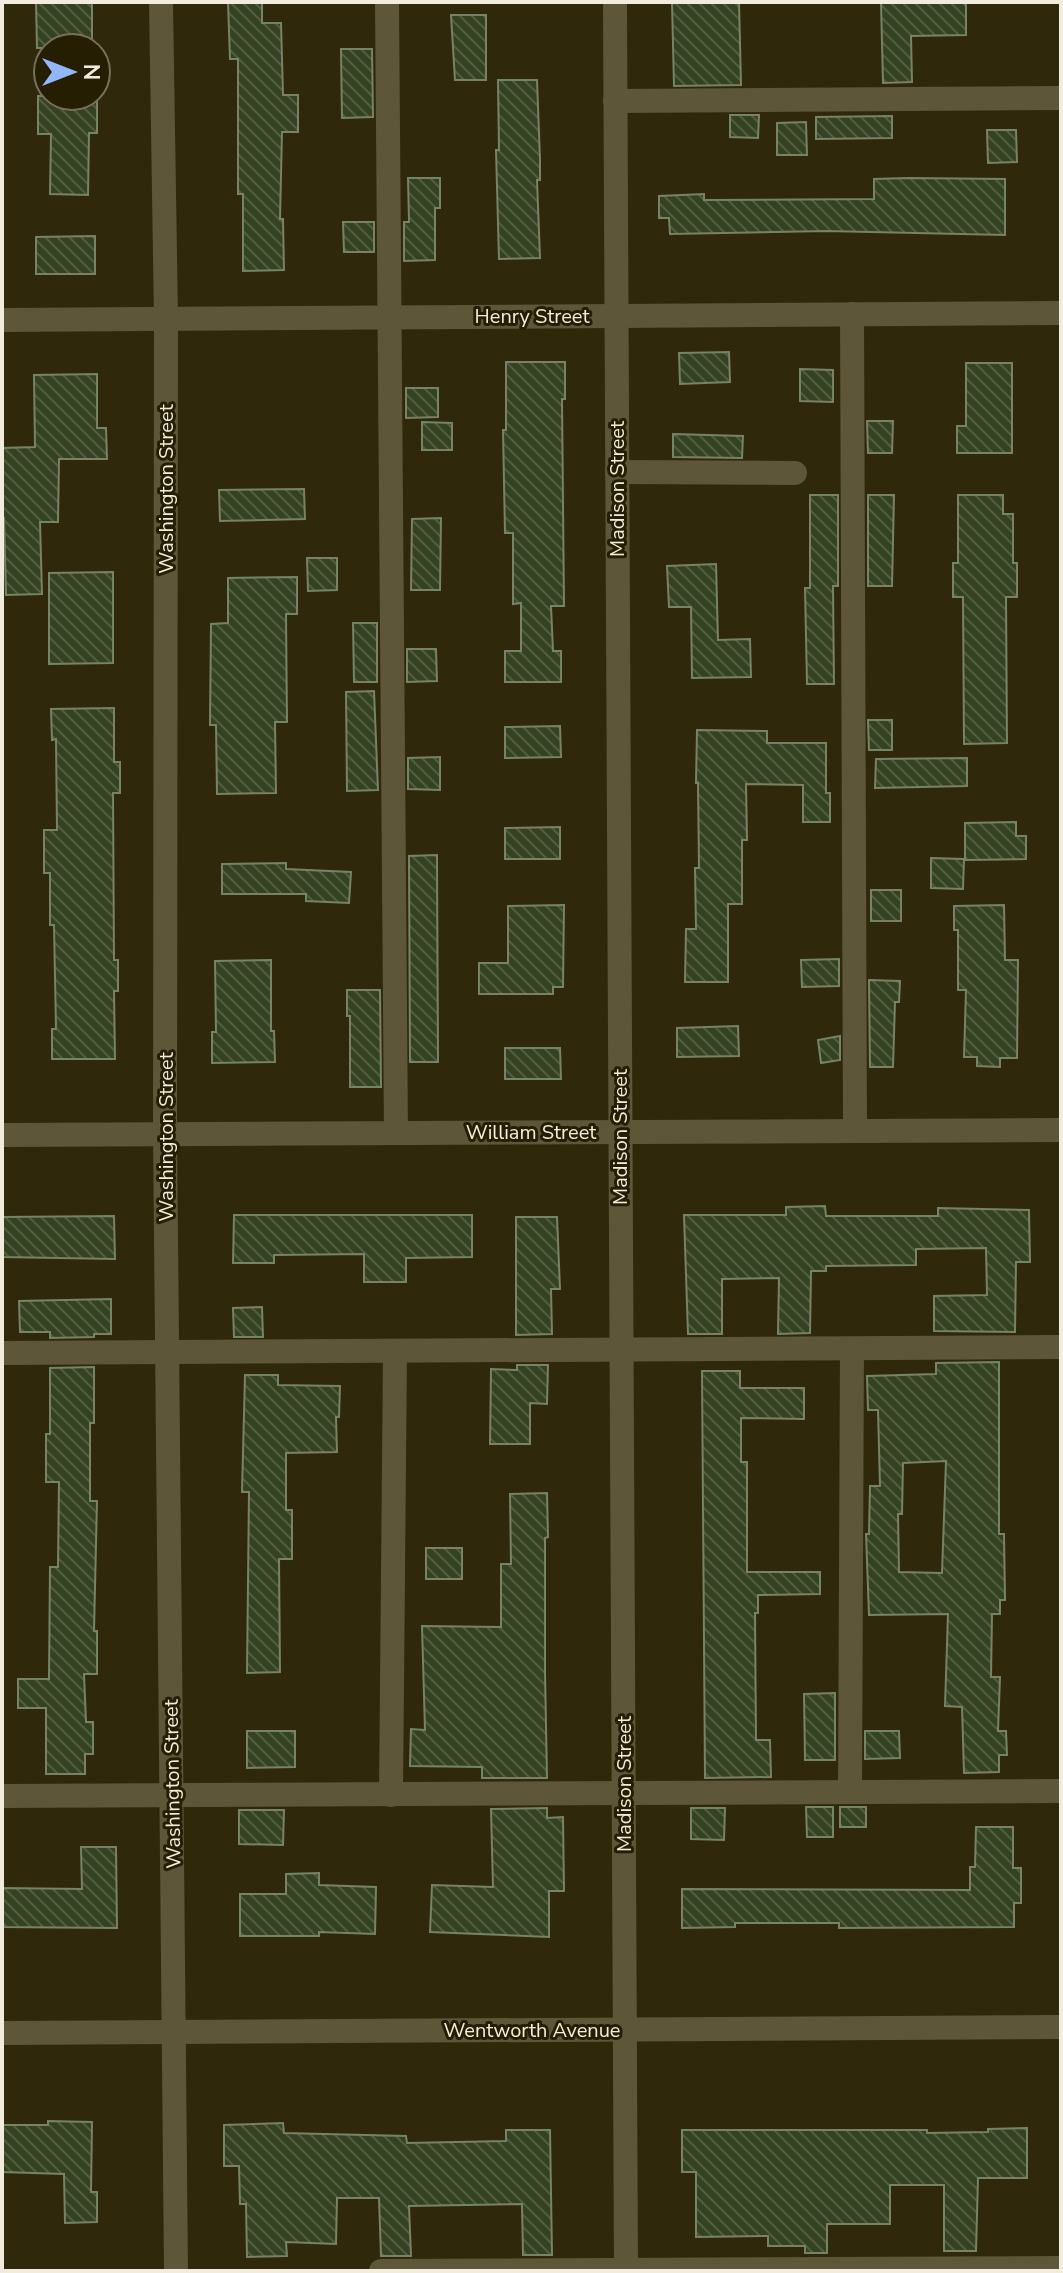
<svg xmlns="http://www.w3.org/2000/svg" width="1063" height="2273" font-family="'Nunito Sans',sans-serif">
	<defs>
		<pattern id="building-back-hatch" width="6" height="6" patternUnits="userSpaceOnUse" patternTransform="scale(2)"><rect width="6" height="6" fill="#344221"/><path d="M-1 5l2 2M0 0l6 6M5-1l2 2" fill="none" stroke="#525d41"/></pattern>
	</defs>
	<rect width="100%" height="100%" fill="#2f280b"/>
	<g fill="url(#building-back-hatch)" stroke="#768367" stroke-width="2" fill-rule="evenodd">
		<polygon points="36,2 92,2 92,48 37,48"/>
		<polygon points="228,2 262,2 262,23 281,23 283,95 298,95 298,132 282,132 280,219 283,219 284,270 243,271 243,194 238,194 238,59 230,59"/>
		<polygon points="672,2 739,2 741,85 674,86"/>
		<polygon points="881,2 966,2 966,35 911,36 912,82 883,83"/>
		<polygon points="451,15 486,15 486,80 455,80"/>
		<polygon points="341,49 372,49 373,117 342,118"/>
		<polygon points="498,80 537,80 540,160 540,180 537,180 540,258 499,259 496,150 499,150"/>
		<polygon points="38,96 97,96 97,133 89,133 88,195 50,194 51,134 38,134"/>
		<polygon points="730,115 759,115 758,138 730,137"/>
		<polygon points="892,116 892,138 816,139 816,117"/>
		<polygon points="806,122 807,155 777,155 777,123"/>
		<polygon points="987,130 1016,130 1017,162 988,163"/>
		<polygon points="408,178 440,178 440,208 435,208 435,260 404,261 404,222 409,222"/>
		<polygon points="909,178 1005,179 1005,235 826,231 670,234 669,218 659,218 659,196 704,194 704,200 874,199 874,179"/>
		<polygon points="343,222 374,222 374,252 344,252"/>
		<polygon points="95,236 95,274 36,274 36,237"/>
		<polygon points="729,352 730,382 680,384 679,353"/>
		<polygon points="506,362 565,362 565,399 562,399 564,606 551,606 553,651 561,651 561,682 505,682 505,651 521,651 521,603 513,604 513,533 505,533 503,430 506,430"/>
		<polygon points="966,363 1012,363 1012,453 957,453 957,426 966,426"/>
		<polygon points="800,369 833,370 833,402 800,401"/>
		<polygon points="97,374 97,428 106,428 107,459 59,459 58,522 40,522 42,594 6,595 4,518 2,518 2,448 35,447 34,375"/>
		<polygon points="406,388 438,388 438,417 406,418"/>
		<polygon points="867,421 893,421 892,453 868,453"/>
		<polygon points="422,422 452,423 452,450 422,450"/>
		<polygon points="673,434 743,436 742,458 673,457"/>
		<polygon points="304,489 305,519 220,521 219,490"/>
		<polygon points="810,495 838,495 838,586 833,586 834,684 807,684 805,588 810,588"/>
		<polygon points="868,495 894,495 892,586 868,586"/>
		<polygon points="958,495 1003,495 1003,514 1013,514 1013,563 1017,563 1017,597 1006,597 1007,743 964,744 963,597 953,597 953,563 958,563"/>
		<polygon points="441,518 440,590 411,590 412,519"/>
		<polygon points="307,558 337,558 337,590 308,591"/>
		<polygon points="716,564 718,640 750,639 751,677 692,678 691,607 669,607 667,566"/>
		<polygon points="113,572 113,663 49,664 49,573"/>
		<polygon points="297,577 297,614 286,614 287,722 275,722 276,793 217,794 216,725 210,725 211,624 228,623 228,578"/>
		<polygon points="353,623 377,623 377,682 354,682"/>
		<polygon points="407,649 436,649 437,681 407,682"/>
		<polygon points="374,691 378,790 347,791 346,692"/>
		<polygon points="114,708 114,762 120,762 120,793 113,793 114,960 118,960 118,991 114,991 115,1059 52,1059 52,1029 56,1029 54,925 50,925 50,873 44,873 44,830 57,830 56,739 52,740 51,709"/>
		<polygon points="868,720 892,720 892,750 869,750"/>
		<polygon points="560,726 561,757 505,758 505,727"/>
		<polygon points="697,730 767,731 767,743 826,743 826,793 830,793 830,822 803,822 803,785 746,784 747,840 742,840 742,904 728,904 728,982 685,982 686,929 696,929 695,868 699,868 698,783 696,783"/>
		<polygon points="440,757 440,790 408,789 408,758"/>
		<polygon points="967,758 967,786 875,788 876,759"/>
		<polygon points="1016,822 1016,836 1026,836 1026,859 965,860 965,823"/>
		<polygon points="560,827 560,859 505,859 505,828"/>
		<polygon points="437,855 438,1062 410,1062 409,856"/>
		<polygon points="931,858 964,859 963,889 931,888"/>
		<polygon points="286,863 286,869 351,872 349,903 306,901 306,894 222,894 222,864"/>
		<rect x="871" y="890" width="30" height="31"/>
		<polygon points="564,905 563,987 553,987 553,994 479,994 479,963 508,963 508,906"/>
		<polygon points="1004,905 1005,960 1018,960 1017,1058 1000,1058 1000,1067 977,1066 977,1057 964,1057 966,990 958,990 958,930 954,930 954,906"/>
		<polygon points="839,959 839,986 802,987 801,960"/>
		<polygon points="271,960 271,1031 274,1031 275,1062 212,1063 212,1032 216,1032 215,961"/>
		<polygon points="869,980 900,981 899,1002 895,1002 893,1067 870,1067"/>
		<polygon points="347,990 380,990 381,1087 350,1087 350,1016 347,1016"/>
		<polygon points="738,1026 739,1056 677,1057 677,1028"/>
		<polygon points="840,1036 840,1060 821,1063 818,1040"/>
		<polygon points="505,1048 560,1048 561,1079 505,1079"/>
		<polygon points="825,1206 826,1216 938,1216 938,1208 1029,1210 1030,1262 1016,1262 1015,1332 934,1331 934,1296 987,1295 986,1248 916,1249 916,1265 826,1266 826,1271 811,1271 810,1333 778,1334 779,1278 722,1279 722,1334 688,1334 684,1215 786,1215 786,1207"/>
		<polygon points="234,1215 472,1215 472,1257 406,1258 406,1282 364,1282 364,1254 274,1255 274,1263 233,1263"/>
		<polygon points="114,1216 115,1259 2,1257 2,1217"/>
		<polygon points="516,1217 557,1217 560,1289 551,1289 552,1334 516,1335"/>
		<polygon points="111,1299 111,1334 94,1334 94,1337 50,1338 50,1332 20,1332 19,1301"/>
		<polygon points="262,1307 263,1337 234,1337 233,1308"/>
		<path d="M999,1362V1534H1004L1005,1600H1000V1614H992L991,1677H1000L998,1731H1006L1007,1755H999V1772L964,1773L962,1707L945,1706L948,1614L869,1615L866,1534H869L870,1486H880L878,1410H868L867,1376L936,1374V1363ZM946,1461L942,1573L899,1572L898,1514H902L903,1463Z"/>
		<polygon points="517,1365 548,1365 547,1404 530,1403 530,1444 490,1444 491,1369 517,1370"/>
		<polygon points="94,1367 94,1423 90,1423 90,1501 97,1501 94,1631 97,1631 97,1674 84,1674 86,1722 93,1722 93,1754 85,1754 85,1774 46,1774 46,1708 18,1708 18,1679 49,1679 50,1567 58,1567 59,1482 46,1482 46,1434 50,1434 50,1368"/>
		<polygon points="702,1371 740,1371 740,1388 804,1388 804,1419 741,1418 741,1462 747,1462 747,1572 820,1572 820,1594 758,1595 758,1613 755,1613 756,1740 770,1740 771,1777 705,1778"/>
		<polygon points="245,1375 278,1375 278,1385 340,1386 339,1417 336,1417 337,1452 286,1453 286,1510 292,1510 292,1559 279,1559 280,1672 247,1673 249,1492 242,1492"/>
		<polygon points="547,1493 548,1537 545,1538 545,1672 547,1778 482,1778 482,1767 410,1766 411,1729 425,1730 422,1626 501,1627 501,1564 511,1564 510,1494"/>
		<rect x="426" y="1548" width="36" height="31"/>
		<polygon points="835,1693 835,1760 805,1760 804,1694"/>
		<polygon points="247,1731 295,1731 295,1767 247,1768"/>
		<polygon points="865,1731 899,1731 900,1758 865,1759"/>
		<polygon points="806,1807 833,1807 833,1837 807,1837"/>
		<rect x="840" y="1807" width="26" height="20"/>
		<polygon points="547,1808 547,1818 563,1817 564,1891 549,1891 549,1937 430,1932 432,1885 493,1887 491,1809"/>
		<polygon points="691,1808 725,1808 724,1840 691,1839"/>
		<polygon points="239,1810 284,1810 283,1845 239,1844"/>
		<polygon points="976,1827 1013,1827 1013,1868 1021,1868 1021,1903 1014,1903 1014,1927 839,1928 839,1923 735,1923 735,1927 682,1928 682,1889 970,1890 970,1867 975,1867"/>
		<polygon points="81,1847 116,1847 117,1928 2,1927 2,1888 82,1889"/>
		<polygon points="319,1873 319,1885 376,1887 375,1934 319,1932 319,1936 240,1936 240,1894 286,1894 286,1874"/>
		<polygon points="48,2121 92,2122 91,2192 97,2192 97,2222 65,2223 64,2174 2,2172 2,2125 48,2125"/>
		<polygon points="283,2123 284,2133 406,2136 407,2143 506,2141 506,2130 550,2130 552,2255 523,2255 522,2204 409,2206 411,2256 381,2256 379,2198 337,2198 336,2244 286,2242 287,2256 247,2257 246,2204 240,2204 239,2166 224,2166 224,2125"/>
		<polygon points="1027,2128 1027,2178 978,2178 976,2251 944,2251 944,2185 890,2185 890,2224 827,2224 827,2253 805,2253 805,2246 768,2246 768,2236 696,2237 696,2172 682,2172 682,2130 927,2130 927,2133 988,2132 988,2129"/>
	</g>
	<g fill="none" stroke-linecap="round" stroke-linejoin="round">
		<g stroke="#5e5639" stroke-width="24">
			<polyline points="161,2 166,319 165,1134 176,2271"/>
			<polyline points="387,2 396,1133"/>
			<polyline points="615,2 626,2271"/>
			<polyline points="615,101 1061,98"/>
			<polyline points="852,314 855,1131"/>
			<polyline points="2,320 1061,313"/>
			<polyline points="617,472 795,473"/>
			<polyline points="2,1135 1061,1130"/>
			<polyline points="2,1353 1061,1347"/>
			<polyline points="850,1792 852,1349"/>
			<polyline points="391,1795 395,1351"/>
			<polyline points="2,1796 1061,1791"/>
			<polyline points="2,2033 1061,2027"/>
			<polyline points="381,2271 1061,2268"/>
		</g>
	</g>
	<g text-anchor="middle" stroke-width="6" stroke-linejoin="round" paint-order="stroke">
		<g font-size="20" fill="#f1ecdc" stroke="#251e03">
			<text x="532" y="323">Henry Street</text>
			<text transform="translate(166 489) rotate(-90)" y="7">Washington Street</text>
			<text transform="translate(617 489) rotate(-90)" y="7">Madison Street</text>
			<text x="531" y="1139">William Street</text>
			<text transform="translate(166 1137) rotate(-90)" y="7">Washington Street</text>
			<text transform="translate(620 1137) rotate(-90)" y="7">Madison Street</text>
			<text transform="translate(172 1784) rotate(-91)" y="7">Washington Street</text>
			<text transform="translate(624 1784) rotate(-90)" y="7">Madison Street</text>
			<text x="532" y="2037">Wentworth Avenue</text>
		</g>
	</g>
	<rect width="1063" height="2273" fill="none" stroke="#f1ecdc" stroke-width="8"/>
	<g transform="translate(72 72) rotate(90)"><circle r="38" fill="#251e03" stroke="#77705a" stroke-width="2"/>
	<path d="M0-6L14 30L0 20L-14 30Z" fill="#93b7fd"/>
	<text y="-12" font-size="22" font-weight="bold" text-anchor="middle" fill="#f1ecdc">N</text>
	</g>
</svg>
